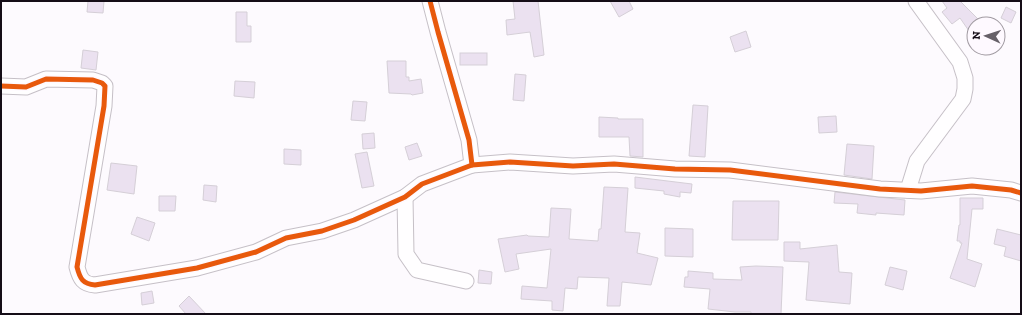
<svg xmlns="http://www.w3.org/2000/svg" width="1022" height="315" font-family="'Zilla Slab',serif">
	<rect width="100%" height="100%" fill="#fdfafe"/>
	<g fill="#ebe1f0" stroke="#d5cfd7">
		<polygon points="88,1 104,1 103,13 87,12"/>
		<polygon points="513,1 538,1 544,55 534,57 530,32 507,35 506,20 515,19"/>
		<polygon points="610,1 629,1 633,9 619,17"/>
		<polygon points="942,1 960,1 981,22 978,24 974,24 974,27 969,31 960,18 952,24 942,12 947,8"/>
		<polygon points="1006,7 1016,12 1011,23 1001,18"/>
		<polygon points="236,12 247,12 247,26 251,26 251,42 236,42"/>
		<polygon points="746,31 751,47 735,52 730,37"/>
		<polygon points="83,50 98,52 96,70 81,68"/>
		<rect x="460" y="53" width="27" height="12"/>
		<polygon points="387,61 406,61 406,77 409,77 409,81 421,79 423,93 412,95 411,94 389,93"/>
		<polygon points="515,74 526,75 524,101 513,100"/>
		<polygon points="235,81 255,82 254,98 234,96"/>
		<polygon points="353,101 367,102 365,121 351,120"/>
		<polygon points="693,105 708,106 705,157 689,156"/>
		<polygon points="836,116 837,132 819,133 818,117"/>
		<polygon points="599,117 618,118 618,119 643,119 643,157 630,156 629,137 599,137"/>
		<polygon points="374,133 375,148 363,149 362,134"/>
		<polygon points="417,143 422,156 409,160 405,147"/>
		<polygon points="847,144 874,146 872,179 844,175"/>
		<polygon points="284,149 301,150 301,165 284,164"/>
		<polygon points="367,152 374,186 362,188 355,154"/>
		<polygon points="111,163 137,166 134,194 107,190"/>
		<polygon points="635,177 692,184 691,193 680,192 680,197 664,194 664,191 635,188"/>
		<polygon points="204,185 217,186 216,202 203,200"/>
		<polygon points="604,187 628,188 625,232 640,233 637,253 658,258 651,285 622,282 620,306 607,306 609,278 578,277 577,289 565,288 563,311 552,310 552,301 521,299 522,286 547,288 551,249 516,254 519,269 505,272 498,239 527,235 528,236 549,237 551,208 571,209 569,239 598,241 599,229 601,229"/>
		<polygon points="835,192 905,200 904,215 876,213 876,215 857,213 858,204 834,203"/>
		<polygon points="159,196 176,196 175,211 159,211"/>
		<polygon points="960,198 983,198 983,209 972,209 967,259 982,264 975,287 950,278 962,243 960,243 960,241 957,241 959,225 960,225"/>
		<polygon points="733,201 779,201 778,240 732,240"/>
		<polygon points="137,217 155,223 149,241 131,234"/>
		<polygon points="665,228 693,229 693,257 665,256"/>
		<polygon points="997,229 1021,235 1021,261 1004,256 1006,247 994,244"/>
		<polygon points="784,242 800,242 800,249 837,245 839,272 852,273 850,304 806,300 809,262 784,261"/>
		<polygon points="756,266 783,267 781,314 751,314 751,312 735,312 708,309 710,289 684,287 685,277 688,277 688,271 713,273 713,279 742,280 740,267"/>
		<polygon points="890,267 907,271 903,290 885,285"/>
		<polygon points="479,270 492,272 491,284 478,283"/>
		<polygon points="152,291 154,303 142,305 141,293"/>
		<polygon points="189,296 206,314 186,314 179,306"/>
	</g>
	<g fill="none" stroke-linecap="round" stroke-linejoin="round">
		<defs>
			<g id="minor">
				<path d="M1,86L26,87L46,79L93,80L102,83L105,86L104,106L77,267C80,279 83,284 95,285L197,268L256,252L286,238L322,231L354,220L405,197L422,184L472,165L469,140L438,32L430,1"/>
				<polyline points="472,165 510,162 573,166 614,164 675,169 730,170 880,189 921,191 972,186 1011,190 1021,193"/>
				<polyline points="908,190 917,161 963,99 965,89 965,78 960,62 916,1"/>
				<polyline points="405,197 406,254 417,270 466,281"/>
			</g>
		</defs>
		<use href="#minor" stroke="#c6c0c7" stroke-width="17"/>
		<use href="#minor" stroke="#fffeff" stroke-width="15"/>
		<defs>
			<g id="cycleway">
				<path d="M1,86L26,87L46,79L93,80L102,83L105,86L104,106L77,267C80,279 83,284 95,285L197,268L256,252L286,238L322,231L354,220L405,197L422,184L472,165L469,140L438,32L430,1"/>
				<polyline points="472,165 510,162 573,166 614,164 675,169 730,170 880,189 921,191 972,186 1011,190 1021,193"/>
			</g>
		</defs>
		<use href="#cycleway" stroke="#fef9ff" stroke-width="8"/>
		<use href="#cycleway" stroke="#e8590c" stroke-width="5"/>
	</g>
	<rect width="1022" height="315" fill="none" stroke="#150d17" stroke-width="4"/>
	<g transform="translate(986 36) rotate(273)"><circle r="19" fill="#fef9ff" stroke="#a19ba2"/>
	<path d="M0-3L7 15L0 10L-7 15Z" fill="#666068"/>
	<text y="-6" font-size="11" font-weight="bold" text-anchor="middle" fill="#150d17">N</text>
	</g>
</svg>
